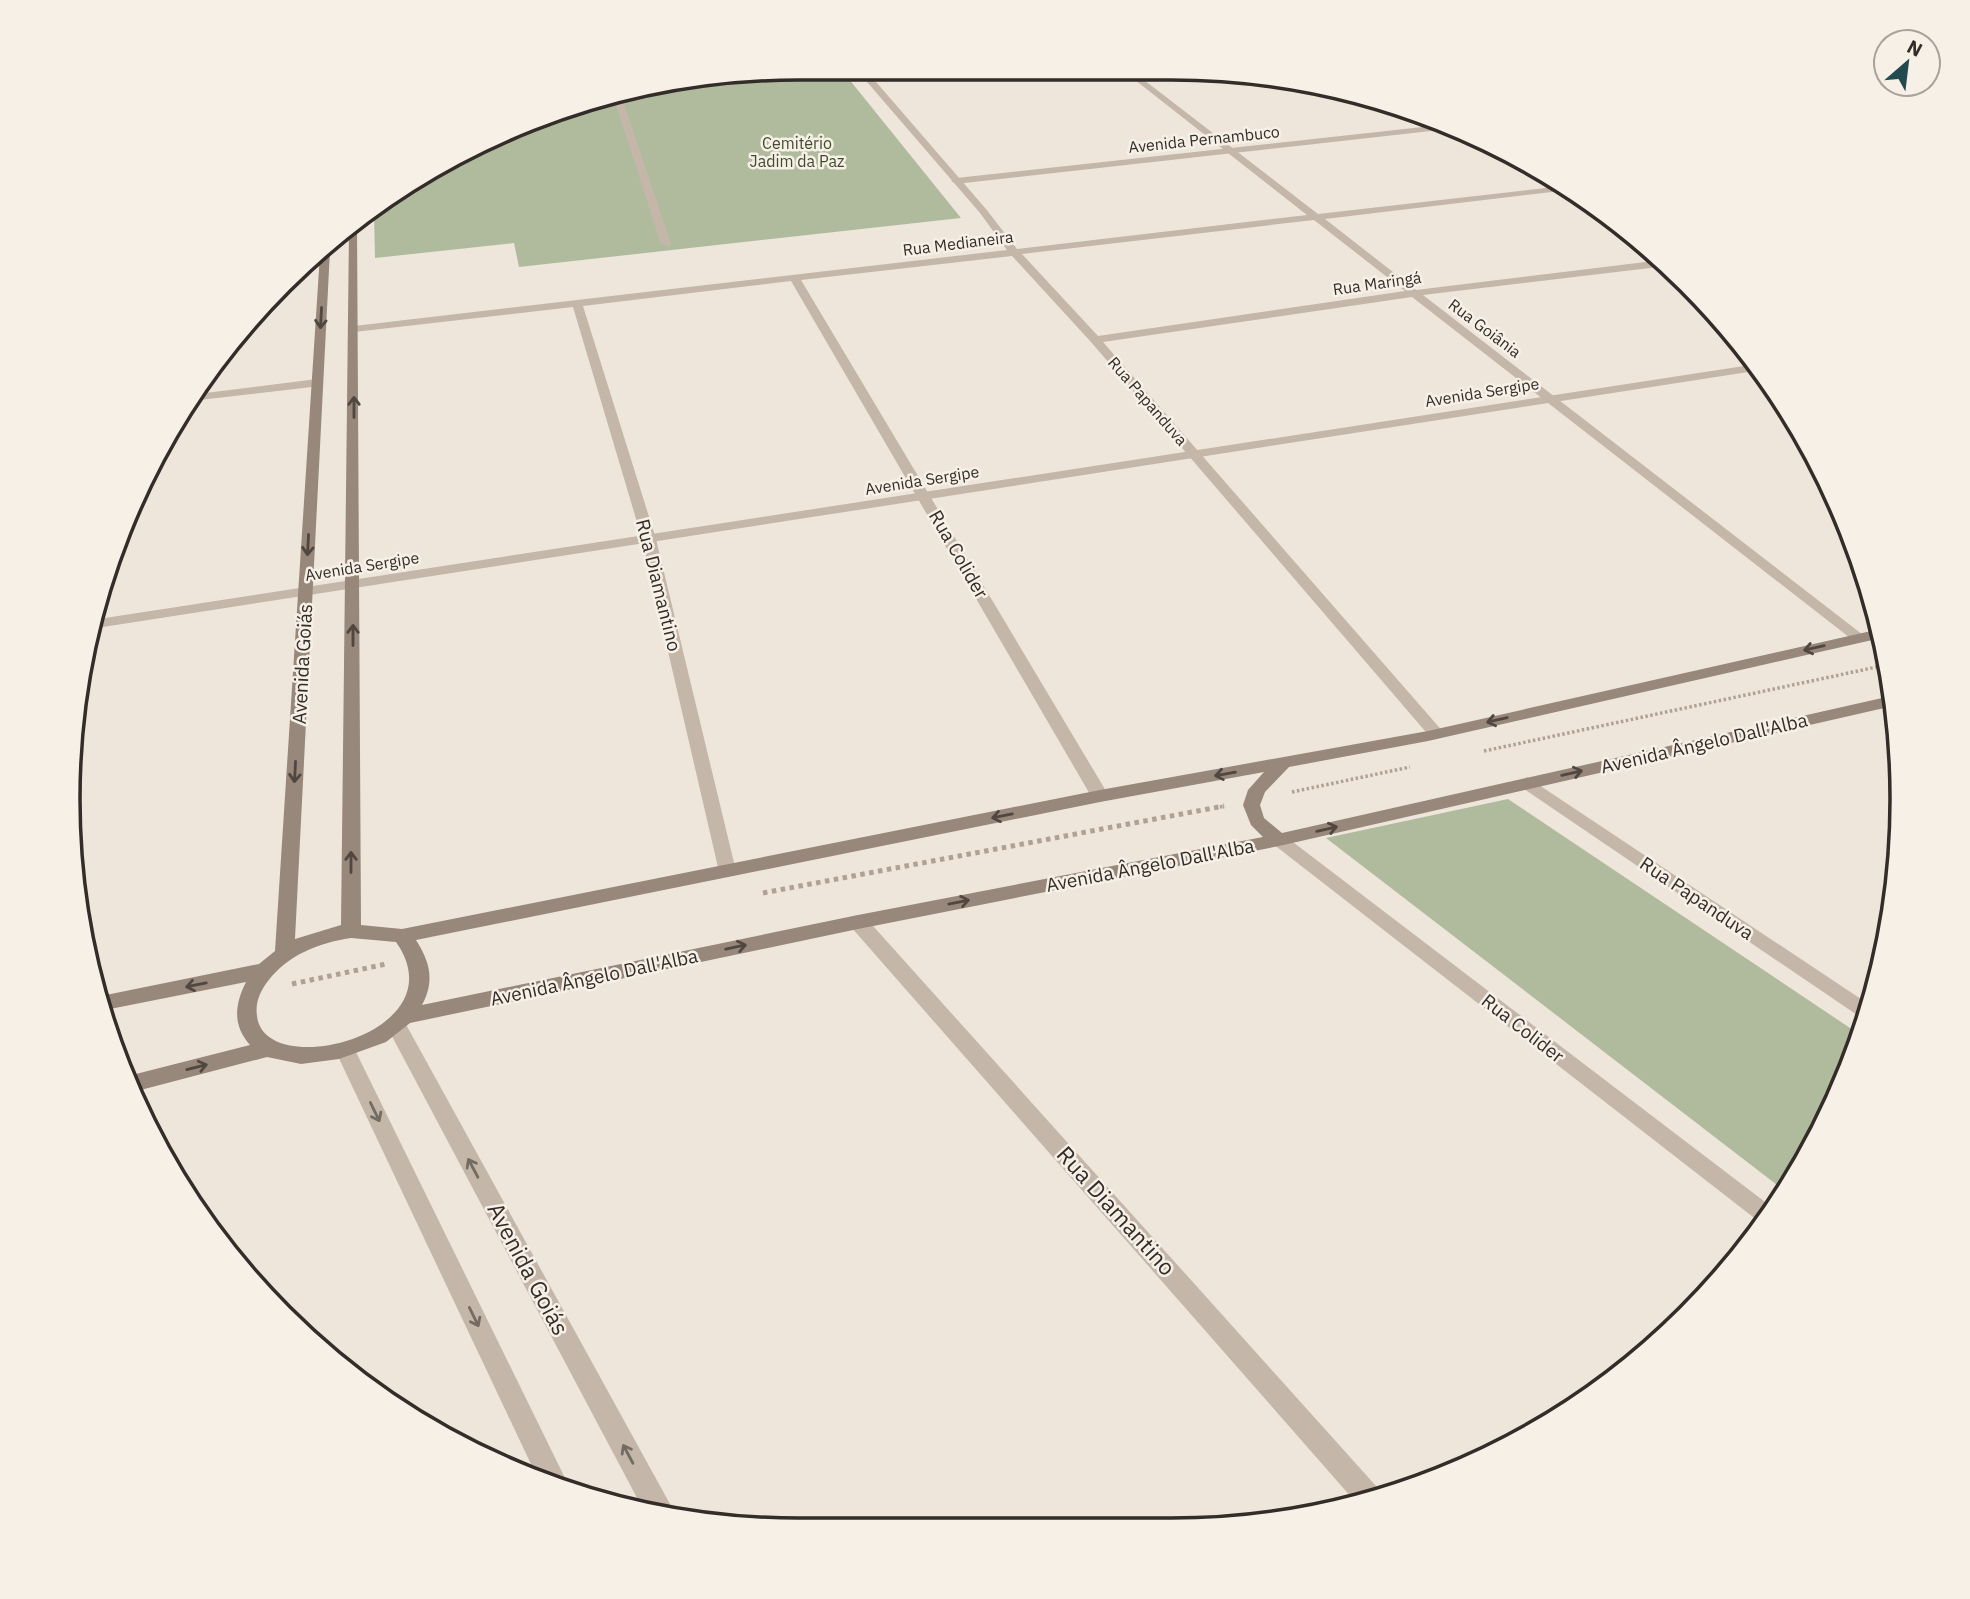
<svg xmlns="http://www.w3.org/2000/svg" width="1970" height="1599" font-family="'IBM Plex Sans',sans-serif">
	<rect width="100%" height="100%" fill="#eee6db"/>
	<g fill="#b0bb9e">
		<polygon points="799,68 840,68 961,218 519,267 514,243 375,258 374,212 434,166 611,93"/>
		<polygon points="1508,799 1862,1036 1804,1165 1785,1191 1326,838"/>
	</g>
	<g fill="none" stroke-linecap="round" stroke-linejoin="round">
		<g stroke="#b0a194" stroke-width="3.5" stroke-dasharray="2.5 2.5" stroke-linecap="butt">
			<polyline points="1484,751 1886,665"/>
			<polyline points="1292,792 1410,767"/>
			<polyline points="1215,808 1225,806"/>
		</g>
		<g stroke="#b0a194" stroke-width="5" stroke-dasharray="4.5 4.5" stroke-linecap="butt">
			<polyline points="763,893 1224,806"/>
			<polyline points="292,984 386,964"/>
		</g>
		<polygon fill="#c4b7a9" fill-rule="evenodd" points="620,92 671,244 670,246 661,244 612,93"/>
		<g fill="#c4b7a9" fill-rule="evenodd">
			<path d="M855,68H864L986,209L1017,249L1307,215L1121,69L1131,70L1318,214L1563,186L1569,190L1325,219L1416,290L1662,260L1667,266L1423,295L1867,638L1864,641H1854L1412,297L1103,342L1445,734L1437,739L1431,738L1091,342L1012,256L801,280L1109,796L1100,802L1091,796L791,281L583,306L656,539L736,871L734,876H720L642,539L573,307L354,332L348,329L354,326L1007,250L980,213ZM1314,220L1405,291L1098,336L1022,254Z"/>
			<polygon points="317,379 323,383 321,386 191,401 197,394"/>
			<polygon points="1527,777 1870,1005 1866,1021 1521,787 1518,783"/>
			<polygon points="1279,834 1285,836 1773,1208 1762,1224 1273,844 1270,840"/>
			<polygon points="858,915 865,917 1385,1496 1359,1506 851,927 848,922 851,917"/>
		</g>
		<g fill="#c4b7a9" fill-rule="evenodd">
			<polygon points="1450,124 1458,128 956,184 951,181 956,178"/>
			<polygon points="1757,364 1761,370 90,629 92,620"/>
			<polygon points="396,1017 403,1019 670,1504 673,1516 644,1511 386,1025 389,1019"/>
			<polygon points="345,1042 352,1044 355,1050 564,1476 568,1485 566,1489 538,1479 335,1050 338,1044"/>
		</g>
		<path fill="#98877b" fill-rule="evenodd" d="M357,225L361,925L402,929L1100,790L1428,731L1880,629L1881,638L1428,741L1289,767L1265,792L1260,805L1264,818L1282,833L1891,696L1893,706L1279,846L858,929L410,1023L386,1042L339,1059L301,1064L267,1057L133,1092L128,1076L250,1045C232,1025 235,1004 246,982L105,1010L101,996L259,964L275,951L320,254L328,248L330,250L295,939L341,925L349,231ZM1264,772L1248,790L1243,805L1251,825L1263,837L858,915L422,1005C435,981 430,962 416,940L1100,802ZM351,938L396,942C461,1034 264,1083 257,1016C255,1003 260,991 268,981C288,955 318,943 351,938Z"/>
	</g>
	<defs><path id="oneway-shaft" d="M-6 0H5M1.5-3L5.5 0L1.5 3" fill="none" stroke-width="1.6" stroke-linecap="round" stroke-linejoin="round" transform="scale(1.75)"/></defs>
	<g stroke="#514741">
		<use href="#oneway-shaft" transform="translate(321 318) rotate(93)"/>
		<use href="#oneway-shaft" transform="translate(354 407) rotate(-90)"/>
		<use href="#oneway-shaft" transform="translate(308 545) rotate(93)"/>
		<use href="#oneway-shaft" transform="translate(353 635) rotate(-90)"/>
		<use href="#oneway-shaft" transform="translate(1814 648) rotate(167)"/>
		<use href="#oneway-shaft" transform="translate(1497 720) rotate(167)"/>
		<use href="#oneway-shaft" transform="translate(295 772) rotate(93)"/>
		<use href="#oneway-shaft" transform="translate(1572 773) rotate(-13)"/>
		<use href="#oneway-shaft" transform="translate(1225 774) rotate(170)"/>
		<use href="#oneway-shaft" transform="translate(1002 816) rotate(169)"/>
		<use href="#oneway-shaft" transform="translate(1327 829) rotate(-13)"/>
		<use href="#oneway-shaft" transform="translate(351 862) rotate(-90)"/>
		<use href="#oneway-shaft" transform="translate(959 902) rotate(-11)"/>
		<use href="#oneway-shaft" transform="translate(736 947) rotate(-12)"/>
		<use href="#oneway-shaft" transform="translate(196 985) rotate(169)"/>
		<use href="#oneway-shaft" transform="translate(197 1067) rotate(-14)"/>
	</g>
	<g stroke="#746b62">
		<use href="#oneway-shaft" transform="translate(375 1112) rotate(64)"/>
		<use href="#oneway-shaft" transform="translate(473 1168) rotate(-118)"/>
		<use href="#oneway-shaft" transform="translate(474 1317) rotate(64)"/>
		<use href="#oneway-shaft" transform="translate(628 1454) rotate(-118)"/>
	</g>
	<g text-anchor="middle" stroke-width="5" stroke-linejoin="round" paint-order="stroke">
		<g font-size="16" fill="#332c28" stroke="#f6f0e7">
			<text transform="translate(1204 139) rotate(-6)" y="6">Avenida Pernambuco</text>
			<text transform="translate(958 243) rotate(-7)" y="6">Rua Medianeira</text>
			<text transform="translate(1377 283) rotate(-8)" y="6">Rua Maringá</text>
			<text transform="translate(1485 328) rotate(37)" y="6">Rua Goiânia</text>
			<text transform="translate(1482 392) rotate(-9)" y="6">Avenida Sergipe</text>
			<text transform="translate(1148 401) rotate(49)" y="6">Rua Papanduva</text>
			<text transform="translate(922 480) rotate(-9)" y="6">Avenida Sergipe</text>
			<text transform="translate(362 566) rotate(-9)" y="6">Avenida Sergipe</text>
		</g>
		<g font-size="16" fill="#414d2f" stroke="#f6f0e7">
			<text x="797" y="149">Cemitério<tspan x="797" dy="18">Jadim da Paz</tspan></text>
		</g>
		<g font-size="19" fill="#332c28" stroke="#f6f0e7">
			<text transform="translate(959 554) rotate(60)" y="7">Rua Colider</text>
			<text transform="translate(659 585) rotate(76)" y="7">Rua Diamantino</text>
			<text transform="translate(302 664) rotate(-87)" y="7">Avenida Goiás</text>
			<text transform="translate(1704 743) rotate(-13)" y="7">Avenida Ângelo Dall'Alba</text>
			<text transform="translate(1150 865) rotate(-11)" y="7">Avenida Ângelo Dall'Alba</text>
			<text transform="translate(1697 898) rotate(34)" y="7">Rua Papanduva</text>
			<text transform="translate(594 977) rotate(-12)" y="7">Avenida Ângelo Dall'Alba</text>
			<text transform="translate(1523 1028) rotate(38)" y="7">Rua Colider</text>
		</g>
		<g font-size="23" fill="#332c28" stroke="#f6f0e7">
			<text transform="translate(1116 1211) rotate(48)" y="8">Rua Diamantino</text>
			<text transform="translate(528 1269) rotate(62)" y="8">Avenida Goiás</text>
		</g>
	</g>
	<path d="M0 0H1970V1599H0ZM799 80H1171A719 719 0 0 1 1890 799V799A719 719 0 0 1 1171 1518H799A719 719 0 0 1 80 799V799A719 719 0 0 1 799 80Z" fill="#f6f0e7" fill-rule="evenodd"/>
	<path fill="none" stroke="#332c28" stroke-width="3.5" d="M799 80H1171A719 719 0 0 1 1890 799V799A719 719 0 0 1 1171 1518H799A719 719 0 0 1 80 799V799A719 719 0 0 1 799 80Z"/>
	<g transform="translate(1907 63) rotate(28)"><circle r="33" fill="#f6f0e7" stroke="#a8a29b" stroke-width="2"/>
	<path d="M0-5L12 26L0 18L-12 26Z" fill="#234a4e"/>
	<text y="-10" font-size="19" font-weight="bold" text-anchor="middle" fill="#332c28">N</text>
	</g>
</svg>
